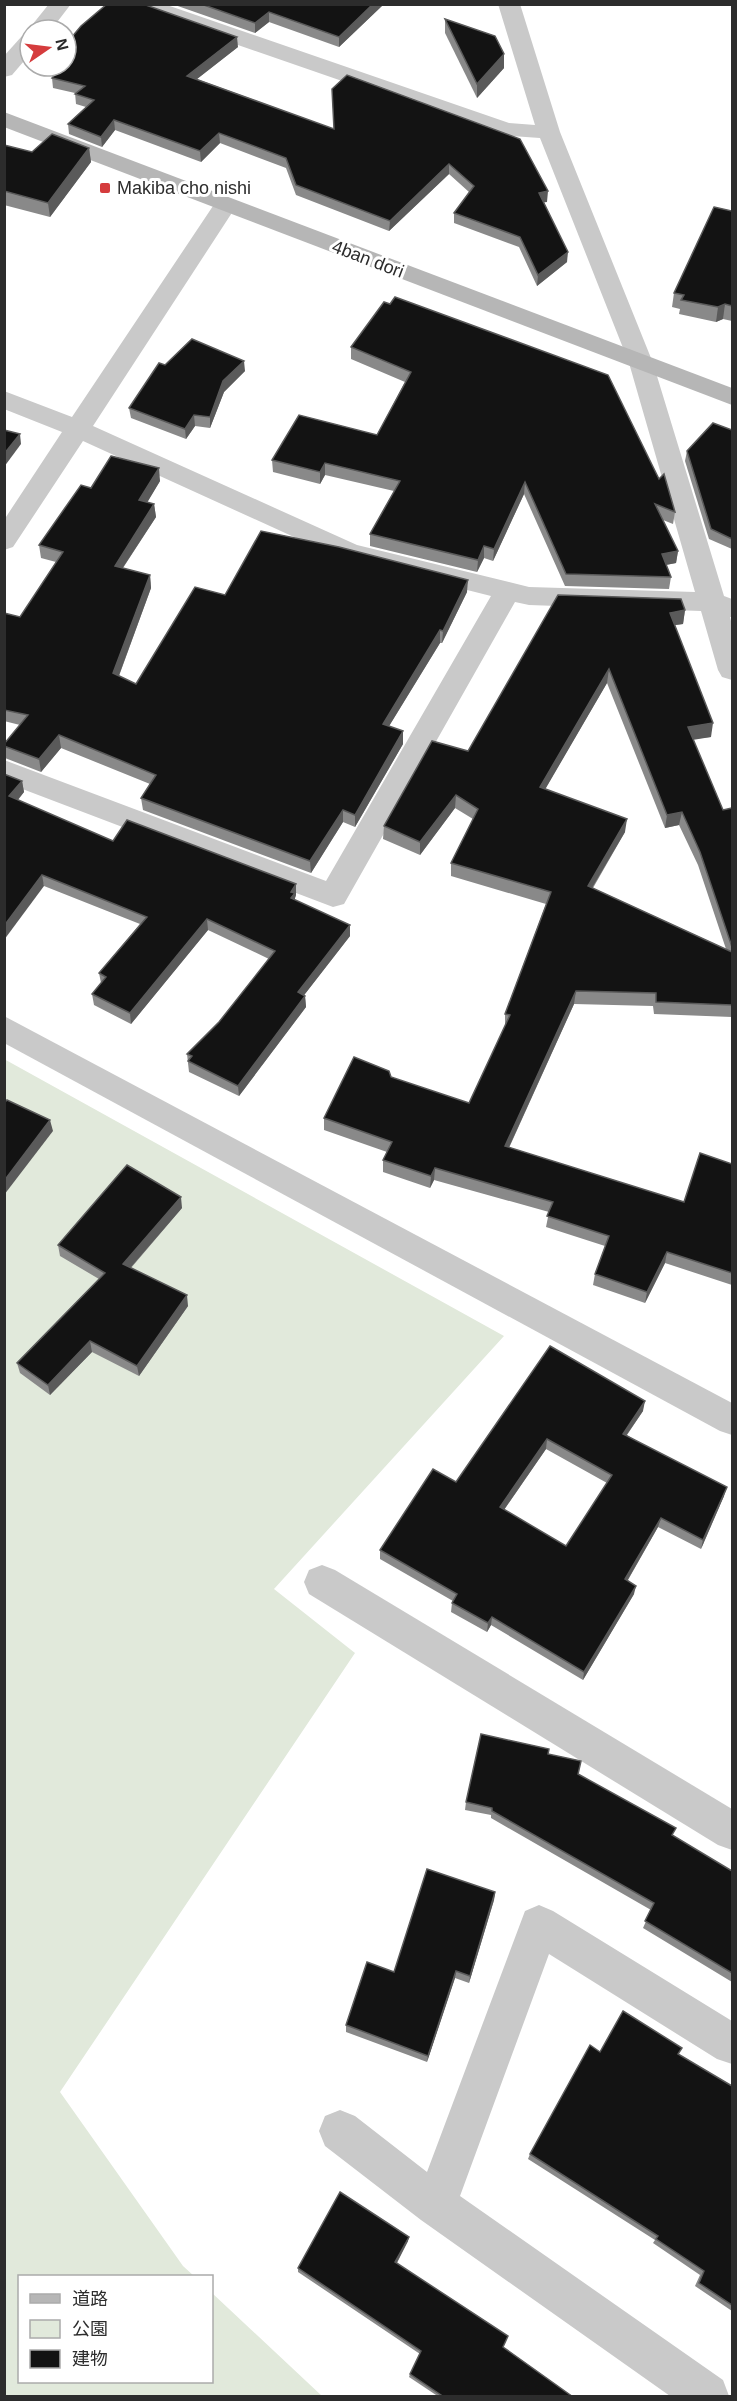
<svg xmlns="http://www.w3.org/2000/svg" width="737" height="2401" font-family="Helvetica,'Noto Sans JP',sans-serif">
	<rect width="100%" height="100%" fill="#fff"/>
	<polygon fill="#e1e9db" points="4,1059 504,1336 274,1589 355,1653 60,2092 183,2266 194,2276 20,2276 20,2382 212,2382 212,2293 322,2396 5,2396"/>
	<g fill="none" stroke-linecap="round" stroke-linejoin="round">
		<g fill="#c9c9c9" fill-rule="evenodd">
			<polygon points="49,4 71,4 51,30 30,30 30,33 28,30"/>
			<polygon points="132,4 164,4 509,123 535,125 498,4 520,4 560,132 653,363 724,596 732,599 732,617 730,617 732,625 732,680 722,677 718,670 701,611 529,605 515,602 344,904 333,907 4,782 4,760 326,881 491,596 340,558 83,441 13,547 4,550 4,520 62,432 4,409 4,391 72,417 217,200 233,200 237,205 93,426 357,545 529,587 695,592 629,363 540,138 498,135 134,9"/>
			<polygon points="30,34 30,54 12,75 4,77 4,56 22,36"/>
			<polygon points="4,1016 732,1403 732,1435 720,1431 4,1043"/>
			<polygon points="322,1565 335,1570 732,1809 732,1850 718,1845 309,1594 304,1582 309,1570"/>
			<polygon points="539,1905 553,1911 732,2021 732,2064 717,2059 549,1954 460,2196 723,2380 729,2396 670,2396 421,2220 325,2146 319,2131 325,2116 340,2110 355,2116 427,2172 525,1911"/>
		</g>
		<polygon fill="#b6b6b6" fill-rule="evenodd" points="4,112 732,388 732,405 4,127"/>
	</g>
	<g fill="#898989" fill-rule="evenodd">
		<polygon points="172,4 384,4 339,47 269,22 255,33"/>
		<polygon points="445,19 504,54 504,68 477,98 445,33"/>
		<polygon points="238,47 197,79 334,129 332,89 547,202 544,202 567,262 537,286 519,247 454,223 454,213 469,192 449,174 389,231 296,195 286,168 220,143 201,162 115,130 102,147 69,134 68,124 86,107 76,104 75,93 53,88 52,78 57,72 53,71 52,66 66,66"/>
		<polygon points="4,145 32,152 89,148 91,162 50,217 4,205"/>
		<polygon points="732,211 732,321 723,319 716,322 679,314 680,309 672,307 674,293"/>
		<polygon points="384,302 675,512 673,524 663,520 678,551 676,563 666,565 671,577 669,589 565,586 524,494 493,561 484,558 477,572 370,546 370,534 394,491 325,475 320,484 273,472 272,460 377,435 405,382 351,359 351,347"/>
		<polygon points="165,365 245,371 224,392 210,428 195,426 186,439 131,418 129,408"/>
		<polygon points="732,430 732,549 709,539 685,461 687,451"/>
		<polygon points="160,481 147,502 154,504 156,517 123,568 150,575 151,588 119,676 136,684 225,595 467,592 442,643 440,643 389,726 403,744 355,827 343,822 311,873 143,810 141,798 150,784 61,748 41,772 5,758 4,744 20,725 4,721 4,613 20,617 56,562 41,558 39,545 91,488"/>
		<path d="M685,610L683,624L675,625L711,737L693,739L723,810L732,808V1017L654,1014L653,1006L574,1004L509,1148L684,1202L732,1164V1285L665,1263L645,1303L593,1285L595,1274L605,1246L546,1227L549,1212L434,1180L430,1188L383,1172V1160L387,1152L324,1130V1118L391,1077L469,1103L505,1026V1014L546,904L451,876V863L473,819L455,808L420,855L383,839L384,826L468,751ZM607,683L665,828L679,825L698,865L726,949L593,888L625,832L545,789Z"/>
		<polygon points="4,774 22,781 24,792 18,800 113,841 296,884 296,895 295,898 295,900 350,925 350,936 304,995 305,996 306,1007 239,1096 189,1072 187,1054 219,1022 269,959 208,930 131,1024 94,1005 92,994 101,983 99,973 140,924 44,886"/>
		<polygon points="182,1208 131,1268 188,1306 139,1376 92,1352 50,1395 20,1373 17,1363 99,1279 60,1256 58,1245"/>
		<path d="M550,1346L643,1411L627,1435L724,1496L701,1549L658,1527L628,1580L634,1594L583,1680L491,1625L487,1632L451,1612L452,1603L453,1601L380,1559V1550L456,1482ZM546,1449L607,1483L566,1546L504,1510Z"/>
		<polygon points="548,1754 673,1836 732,1871 732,1982 643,1928 651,1910 491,1818 491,1815 465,1810 466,1802"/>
		<polygon points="495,1892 494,1900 469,1983 455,1978 427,2062 346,2032 346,2025 394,1972"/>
		<polygon points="600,2052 678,2054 732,2086 732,2311 695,2286 700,2275 653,2243 655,2240 528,2159 530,2154"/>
		<polygon points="408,2241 397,2263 503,2347 573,2397 439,2397 409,2377 410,2374 420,2354 298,2272 298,2268"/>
	</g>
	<g fill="#5a5a5a">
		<polygon points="373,4 384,4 339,47 339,37"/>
		<polygon points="269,12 269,22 255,33 255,23"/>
		<polygon points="237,37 238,47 188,86 187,76"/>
		<polygon points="504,54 504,68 477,98 477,84"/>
		<polygon points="114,120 115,130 102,147 101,137"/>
		<polygon points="219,133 220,143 201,162 200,151"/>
		<polygon points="89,148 91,162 50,217 48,203"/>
		<polygon points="449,164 449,174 389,231 390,221"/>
		<polygon points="548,191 547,202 539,203 539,193"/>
		<polygon points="568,252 567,262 537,286 538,275"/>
		<polygon points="725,304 723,319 716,322 718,307"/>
		<polygon points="244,361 245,371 224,392 210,428 210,417 223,381"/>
		<polygon points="194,415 195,426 186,439 185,429"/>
		<polygon points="20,434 21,444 4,467 4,454"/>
		<polygon points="325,463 325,475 320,484 320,472"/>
		<polygon points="159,468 160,481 141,513 139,500"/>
		<polygon points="525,482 524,494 493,561 494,549"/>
		<polygon points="154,504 156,517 116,578 115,566"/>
		<polygon points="484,546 484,558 477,572 478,560"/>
		<polygon points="678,551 676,563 660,566 662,554"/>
		<polygon points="150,575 151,588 115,686 113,673"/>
		<polygon points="468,580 467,592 442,643 443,631"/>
		<polygon points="685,610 683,624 668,626 670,613"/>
		<polygon points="440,630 440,643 383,736 383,724"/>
		<polygon points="609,669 607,683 539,800 540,787"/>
		<polygon points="713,723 711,737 686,741 688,727"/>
		<polygon points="403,731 403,744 355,827 355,815"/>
		<polygon points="59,735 61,748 41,772 39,759"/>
		<polygon points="22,781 24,792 11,808 9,796"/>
		<polygon points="456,795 455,808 420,855 420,842"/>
		<polygon points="343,810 343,822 311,873 310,861"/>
		<polygon points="682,812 679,825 665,828 667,815"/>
		<polygon points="627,819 625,832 586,898 588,886"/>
		<polygon points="42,875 44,886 4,940 4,926"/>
		<polygon points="296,884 296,895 295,898 295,904 291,898 291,892"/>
		<polygon points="207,919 208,930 131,1024 130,1013"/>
		<polygon points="350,925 350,936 298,1003 298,992"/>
		<polygon points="576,991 574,1004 504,1158 505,1146"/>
		<polygon points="305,996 306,1007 239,1096 238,1086"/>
		<polygon points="50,1120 53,1131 4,1195 4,1181"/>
		<polygon points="435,1168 434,1180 430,1188 431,1176"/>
		<polygon points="181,1197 182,1208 125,1274 123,1264"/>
		<polygon points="667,1252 665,1263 645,1303 647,1292"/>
		<polygon points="187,1295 188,1306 139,1376 137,1366"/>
		<polygon points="90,1341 92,1352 50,1395 48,1385"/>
		<polygon points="645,1401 643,1411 621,1443 623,1434"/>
		<polygon points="547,1439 546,1449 499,1517 500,1507"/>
		<polygon points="727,1487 724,1496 701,1549 703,1540"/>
		<polygon points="661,1518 658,1527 623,1588 625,1579"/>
		<polygon points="636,1586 634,1594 583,1680 584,1672"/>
		<polygon points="492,1617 491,1625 487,1632 488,1623"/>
		<polygon points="495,1892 494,1900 469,1983 470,1976"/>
		<polygon points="456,1971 455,1978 427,2062 428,2056"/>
		<polygon points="409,2237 408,2241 395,2266 395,2262"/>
	</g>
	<g fill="#131313" stroke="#5a5a5a" stroke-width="1.5" fill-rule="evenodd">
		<polygon points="107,4 143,4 237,37 187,76 334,129 332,89 347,75 520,139 548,191 539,193 568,252 538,275 520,237 454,213 474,186 449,164 390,221 296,185 286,158 219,133 200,151 114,120 101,137 68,124 94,100 75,94 85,86 52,78 62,66 66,66 66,44 81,26"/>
		<polygon points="201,4 373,4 339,37 269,12 255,23"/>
		<polygon points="445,19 495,36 504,54 477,84"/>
		<polygon points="52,134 89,148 48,203 4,191 4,145 32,152"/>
		<polygon points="714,207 732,211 732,306 725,304 718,307 681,300 684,295 674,293"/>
		<polygon points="395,297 608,375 659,479 664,474 675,512 655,504 678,551 662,554 671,577 566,574 525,482 494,549 484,546 478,560 370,534 400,481 325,463 320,472 272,460 299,415 377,435 411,372 351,347 384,302 390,304"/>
		<polygon points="192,339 244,361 223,381 210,417 194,415 185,429 129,408 159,363 165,365"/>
		<polygon points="713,423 732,430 732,539 711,529 687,451"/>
		<polygon points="4,430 20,434 4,454"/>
		<polygon points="111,456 159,468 139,500 154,504 115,566 150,575 113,673 136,684 195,587 225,595 261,531 339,547 468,580 443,631 440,630 383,724 403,731 355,815 343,810 310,861 141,798 156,775 59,735 39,759 4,746 4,744 28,715 4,710 4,613 20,617 63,552 39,545 81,485 91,488"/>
		<polygon points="558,595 681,599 685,610 670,613 713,723 688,727 723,810 732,808 732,947 700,852 682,812 667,815 609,669 540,787 627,819 588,886 732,952 732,1005 656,1002 656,993 576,991 505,1146 684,1202 700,1153 732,1164 732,1273 667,1252 647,1292 595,1274 609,1236 547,1216 553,1202 435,1168 431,1176 383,1160 392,1142 324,1118 354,1057 389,1071 391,1077 469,1103 510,1015 505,1014 551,892 451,863 478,809 456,795 420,842 384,826 432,741 468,751"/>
		<polygon points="4,774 22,781 9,796 113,841 127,820 296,884 291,892 295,893 291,898 350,925 298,992 305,996 238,1086 188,1061 192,1056 187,1054 219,1022 275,951 207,919 130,1013 92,994 106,977 99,973 147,917 42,875 4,926"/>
		<polygon points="7,1100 50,1120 4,1181 4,1103"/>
		<polygon points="127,1165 181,1197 123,1264 187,1295 137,1366 90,1341 48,1385 17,1363 105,1273 58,1245"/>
		<path d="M550,1346L645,1401L623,1434L727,1487L703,1540L661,1518L625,1579L636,1586L584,1672L492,1617L488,1623L452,1603L457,1594L380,1550L433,1469L456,1482ZM547,1439L612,1475L566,1546L500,1507Z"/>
		<polygon points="481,1734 549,1749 548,1754 581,1761 578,1774 676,1828 672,1835 732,1871 732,1973 645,1921 654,1903 492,1811 492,1808 466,1802"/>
		<polygon points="427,1869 495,1892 470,1976 456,1971 428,2056 346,2025 367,1962 394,1972"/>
		<polygon points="623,2011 682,2048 678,2054 732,2086 732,2305 699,2283 704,2271 656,2239 658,2236 530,2154 590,2045 600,2052"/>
		<polygon points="340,2192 409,2237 395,2262 508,2336 503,2347 573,2397 444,2397 410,2374 421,2351 298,2268"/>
	</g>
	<rect fill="#d53c3d" stroke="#fff" stroke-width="2" x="99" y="182" width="12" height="12" rx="3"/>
	<g text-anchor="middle" stroke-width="6" stroke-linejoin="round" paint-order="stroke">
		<g font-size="18" fill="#2c2c2c" stroke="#fff" text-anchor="start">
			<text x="117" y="194">Makiba cho nishi</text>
		</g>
		<g font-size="18" fill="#2c2c2c" stroke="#fff">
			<text transform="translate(368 259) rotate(21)" y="6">4ban dori</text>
		</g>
	</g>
	<rect width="737" height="2401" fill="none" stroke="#2c2c2c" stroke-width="12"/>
	<rect x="18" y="2275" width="195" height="108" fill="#ffffff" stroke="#ababab" stroke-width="1.5"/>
	<rect x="30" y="2294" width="30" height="9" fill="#b6b6b6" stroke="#ababab" stroke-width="1.5"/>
	<text x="72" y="2305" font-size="18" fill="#2c2c2c">道路</text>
	<rect x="30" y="2320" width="30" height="18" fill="#e1e9db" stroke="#ababab" stroke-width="1.5"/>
	<text x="72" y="2335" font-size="18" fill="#2c2c2c">公園</text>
	<rect x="30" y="2350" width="30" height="18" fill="#131313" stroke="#ababab" stroke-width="1.5"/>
	<text x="72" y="2365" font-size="18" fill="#2c2c2c">建物</text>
	<g transform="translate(48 48) rotate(76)"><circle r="28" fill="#ffffff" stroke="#ababab" stroke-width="1.5"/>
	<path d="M0-4.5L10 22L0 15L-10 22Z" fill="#d53c3d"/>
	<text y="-9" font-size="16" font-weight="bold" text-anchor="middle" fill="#2c2c2c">N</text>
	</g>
</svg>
